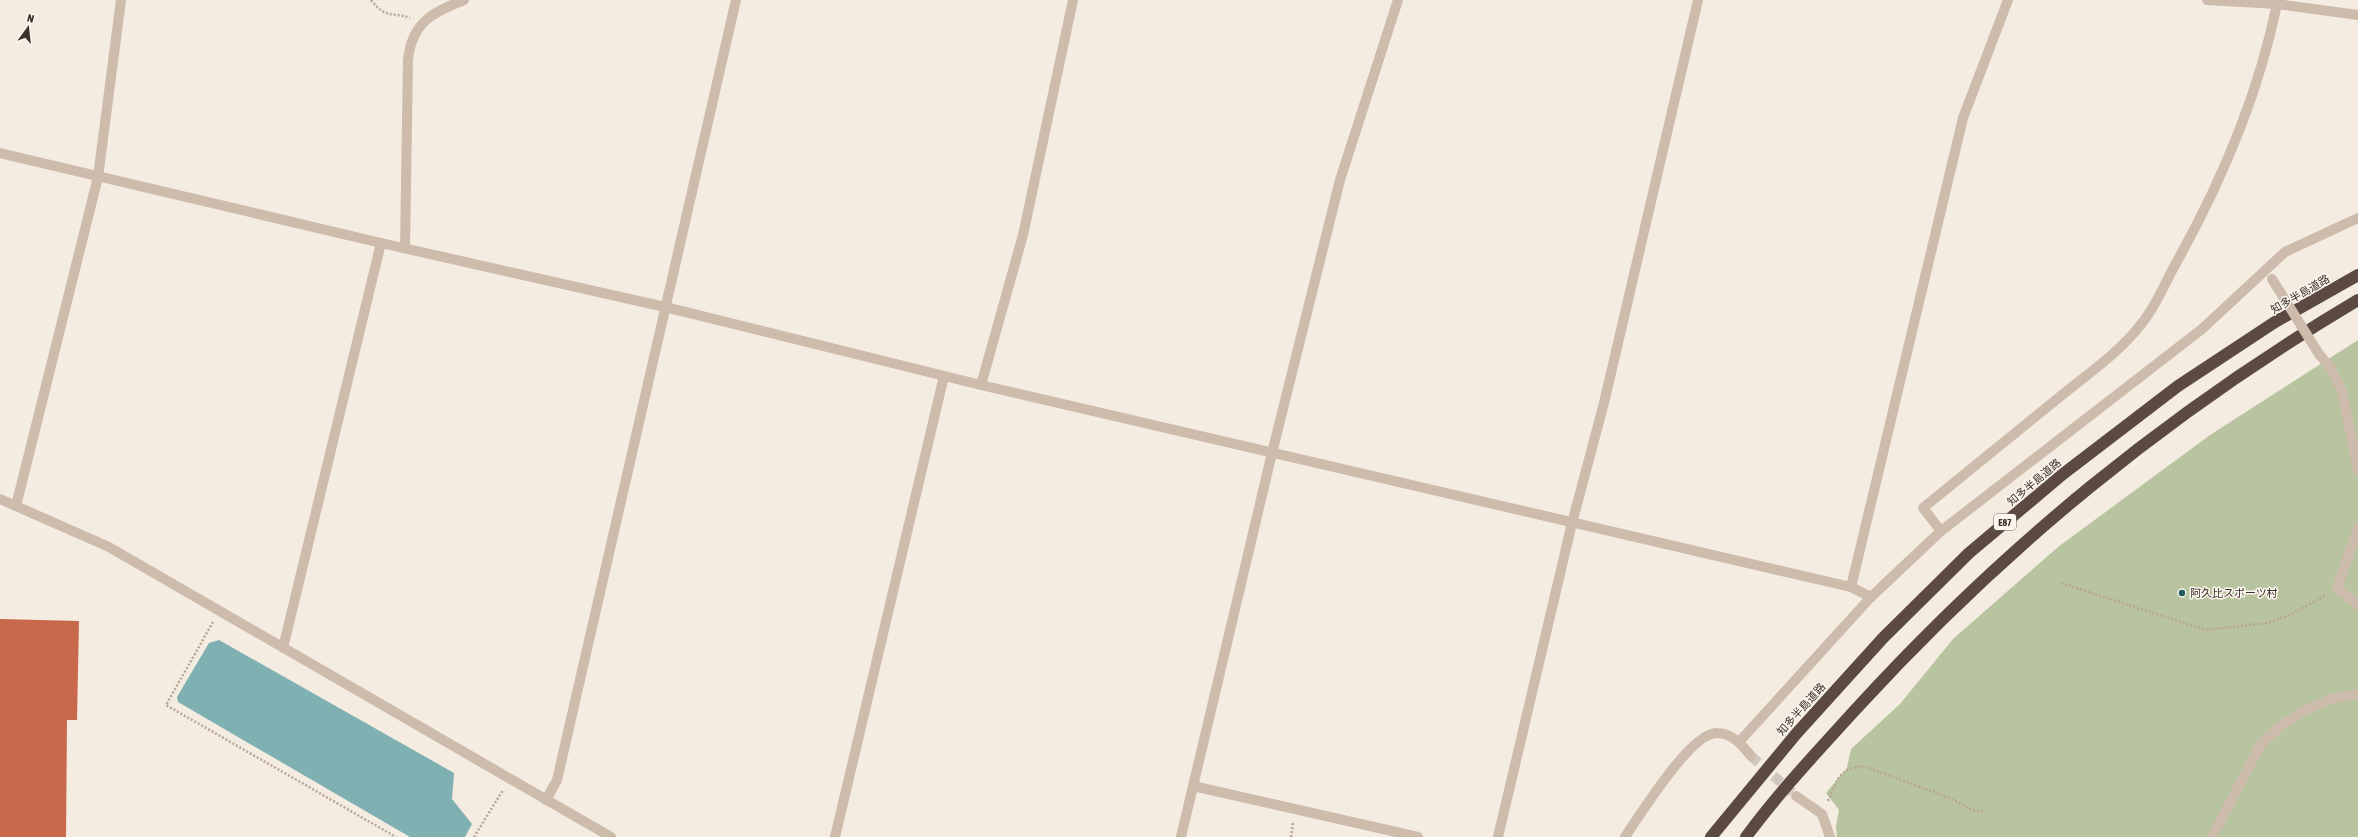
<svg xmlns="http://www.w3.org/2000/svg" width="2358" height="837" font-family="'Asap Condensed','Noto Sans JP',sans-serif">
	<rect width="100%" height="100%" fill="#f4ebe1"/>
	<polygon fill="#b8c4a0" points="2358,340 2358,837 1837,837 1836,826 1839,810 1826,793 1847,768 1851,749 1900,704 1953,639 2058,547 2210,435"/>
	<polygon fill="#7fb0b2" points="219,640 454,773 452,799 472,824 465,837 410,837 178,702 177,697 209,643"/>
	<polygon fill="#c8694b" points="0,619 79,621 77,720 67,720 66,837 0,837"/>
	<g fill="none" stroke-linecap="round" stroke-linejoin="round">
		<polyline stroke="#cfc6bd" stroke-width="10" stroke-dasharray="10 5" stroke-linecap="butt" points="1751,756 1796,796"/>
		<g stroke="#b9a596" stroke-width="2.5" stroke-dasharray="2 2" stroke-linecap="butt">
			<path d="M371,0C387,20 391,11 410,18"/>
			<polyline points="2061,583 2206,630 2267,623 2290,615 2326,595"/>
			<polyline points="213,622 166,705 396,837"/>
			<path d="M1828,801C1837,780 1839,768 1864,766L1947,797L1975,811H1983"/>
			<polyline points="474,837 503,790"/>
			<polyline points="1291,837 1293,822"/>
		</g>
		<g stroke="#cdbbac" stroke-width="10">
			<polyline points="0,153 381,243 665,307 981,385 1851,587 1871,597"/>
			<path d="M405,248L408,60C412,22 432,13 464,0"/>
			<polyline points="2319,354 2330,367 2342,391 2358,470"/>
			<polyline points="981,385 1023,235 1073,0"/>
			<polyline points="16,506 98,177 121,0"/>
			<polyline points="2358,528 2337,588 2358,605"/>
			<path d="M1941,531L1923,508C1969,471 2015,433 2062,395C2089,373 2121,351 2142,323C2156,306 2165,283 2175,265C2221,183 2258,97 2277,4"/>
			<polyline points="1851,587 1963,118 2008,0"/>
			<polyline points="283,648 381,243"/>
			<polyline points="1739,742 1871,597 1941,531 2202,329 2285,252 2358,218"/>
			<polyline points="1193,786 1418,837"/>
			<polyline points="1796,796 1822,814 1830,837"/>
			<polyline points="546,800 557,780 736,0"/>
			<polyline points="835,837 944,376"/>
			<polyline points="1498,837 1572,523 1604,403 1698,0"/>
			<path d="M1625,837C1640,815 1691,732 1717,733C1732,733 1742,745 1751,756"/>
			<polyline points="2212,837 2261,744 2283,724 2305,710 2334,698 2358,694"/>
		</g>
		<g stroke="#cdbbac" stroke-width="10">
			<polyline points="2207,0 2277,4 2358,15"/>
			<polyline points="0,499 109,547 611,837"/>
			<polyline points="1181,837 1272,453 1340,180 1398,0"/>
		</g>
		<g stroke="#5c4a42" stroke-width="12">
			<polyline points="1711,837 1796,734 1883,638 1969,553 2063,474 2178,386 2275,322 2358,275"/>
			<path d="M1746,837C1779,792 1818,751 1856,709C2005,546 2168,413 2358,300"/>
		</g>
		<polyline stroke="#cdbbac" stroke-width="10" points="2272,279 2319,354"/>
	</g>
	<circle fill="#1f5a5e" stroke="#fbf5ee" stroke-width="1.5" cx="2182" cy="593" r="4"/>
	<g text-anchor="middle" stroke-width="3" stroke-linejoin="round" paint-order="stroke">
		<rect fill="#fbf5ee" stroke="#756b66" stroke-width="1" x="1994" y="514" width="22" height="16" rx="3"/>
		<g font-size="10" font-weight="bold" fill="#3b302b">
			<text x="2005" y="526">E87</text>
		</g>
		<g font-size="11" fill="#3b302b" stroke="#fbf5ee">
			<text transform="translate(2300 294) rotate(-30)" y="4">知多半島道路</text>
			<text transform="translate(2034 482) rotate(-40)" y="4">知多半島道路</text>
			<text transform="translate(1801 709) rotate(-48)" y="4">知多半島道路</text>
		</g>
		<g font-size="11" fill="#3b302b" stroke="#fbf5ee" text-anchor="start">
			<text x="2190" y="597">阿久比スポーツ村</text>
		</g>
	</g>
	<g transform="translate(28 28) rotate(15)" stroke="#fbf5ee" stroke-width="3" paint-order="stroke">
	<path d="M0-3L7 15L0 10L-7 15Z" fill="#3b302b"/>
	<text y="-6" font-size="11" font-weight="bold" text-anchor="middle" fill="#3b302b">N</text>
	</g>
</svg>
